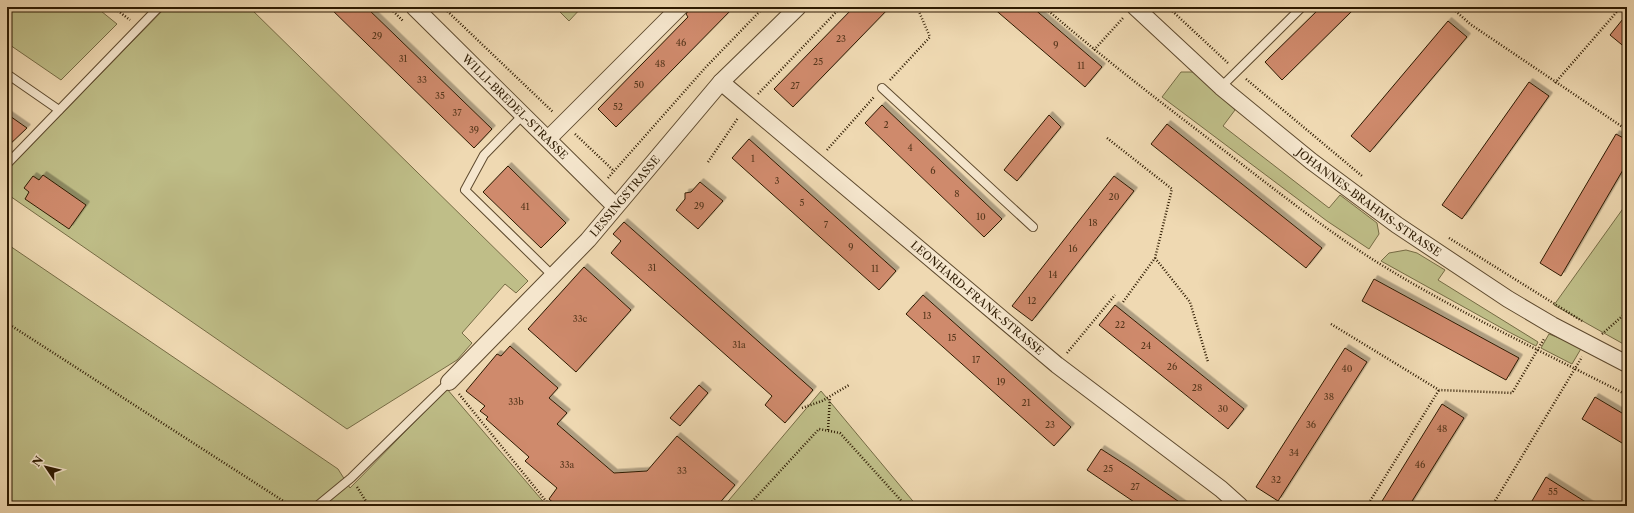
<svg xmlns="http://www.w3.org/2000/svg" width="1634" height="513" font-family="'Libre Caslon Text',serif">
	<defs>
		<filter id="shadow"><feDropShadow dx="3.5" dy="-3.5" stdDeviation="0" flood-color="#0004"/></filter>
	</defs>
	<rect width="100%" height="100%" fill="#efd9b2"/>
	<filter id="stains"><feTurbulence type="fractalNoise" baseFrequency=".005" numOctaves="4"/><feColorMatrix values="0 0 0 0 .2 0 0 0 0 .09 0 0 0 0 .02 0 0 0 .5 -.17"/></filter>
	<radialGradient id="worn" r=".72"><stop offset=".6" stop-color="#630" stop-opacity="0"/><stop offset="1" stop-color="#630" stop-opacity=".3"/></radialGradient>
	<g fill="#bfbe88" stroke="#766c45">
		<polygon points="7,7 96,7 117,24 61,80 7,43"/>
		<polygon points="166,7 249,7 528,281 516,293 505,284 462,333 472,343 457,360 347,429 7,194 7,170"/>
		<polygon points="555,7 582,7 569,21"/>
		<polygon points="1181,72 1195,72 1235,110 1223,126 1329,208 1340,195 1377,223 1379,234 1369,249 1327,221 1162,97"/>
		<polygon points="1627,203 1627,346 1554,305"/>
		<polygon points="7,244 338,469 350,488 447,389 547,506 7,506"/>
		<polygon points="1406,250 1417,253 1445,270 1438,280 1538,342 1536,346 1507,331 1381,261 1389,253"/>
		<polygon points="1549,334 1582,347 1572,364 1541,348"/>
		<polygon points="821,391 917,506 724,506"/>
	</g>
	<g fill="#cf8a6c" stroke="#2e1b02" filter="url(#shadow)">
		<polygon points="329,7 366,7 492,129 474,148"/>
		<polygon points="691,7 734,7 616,127 598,109 688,17 686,14"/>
		<polygon points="854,7 890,7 793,107 774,89"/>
		<polygon points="992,7 1032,7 1102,67 1085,87"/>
		<polygon points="1321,7 1356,7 1282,80 1265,62"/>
		<polygon points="1627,14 1627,49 1610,35"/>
		<polygon points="1448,21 1467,37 1370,152 1351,136"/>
		<polygon points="1529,82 1549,96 1462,219 1442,205"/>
		<polygon points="882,105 1002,219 984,237 865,123"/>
		<polygon points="7,114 27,128 7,147"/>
		<polygon points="1049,115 1061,127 1017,181 1004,170"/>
		<polygon points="1167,124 1322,248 1306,268 1151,144"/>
		<polygon points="1616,134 1627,140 1627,163 1561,276 1540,263"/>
		<polygon points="749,139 896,271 879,290 732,158"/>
		<polygon points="508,166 566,223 541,248 483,192"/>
		<polygon points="43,175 86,205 69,229 25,199 29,192 24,188 33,176 39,180"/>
		<polygon points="1114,176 1134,191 1032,321 1012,306"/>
		<polygon points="700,182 723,201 698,229 676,210 685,199 685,193 691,192"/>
		<polygon points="624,222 813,390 785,423 765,405 772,396 611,253 621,241 613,234"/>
		<polygon points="584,267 631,310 576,372 528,329"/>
		<polygon points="1374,279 1519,358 1506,380 1362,301"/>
		<polygon points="923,295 1071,427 1054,446 906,314"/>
		<polygon points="1115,305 1244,409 1228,429 1099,325"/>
		<polygon points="510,346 558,388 549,398 567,413 557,424 614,473 647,471 677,436 735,485 717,506 557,506 549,499 557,488 525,461 529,457 486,419 488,417 480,411 485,406 466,391 497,354 501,356"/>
		<polygon points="1345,348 1367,362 1278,501 1256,487"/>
		<polygon points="699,385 708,393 680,426 670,418"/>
		<polygon points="1595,397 1627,416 1627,446 1582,419"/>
		<polygon points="1442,404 1464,418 1442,453 1409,506 1379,506"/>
		<polygon points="1101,449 1129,467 1185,506 1140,506 1087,470"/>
		<polygon points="1546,477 1592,506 1529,506"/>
	</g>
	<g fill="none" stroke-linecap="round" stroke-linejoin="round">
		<defs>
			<g id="lane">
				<polyline points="7,74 59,110"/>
				<polyline points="1221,87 1302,7"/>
				<polyline points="882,88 1033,227"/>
				<polyline points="523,115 484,155 465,190 553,276"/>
				<polyline points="7,164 159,7"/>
				<polyline points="317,506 351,478 449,382"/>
			</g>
			<g id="street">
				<path id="s1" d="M414,7L615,206"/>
				<path id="s2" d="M1135,7L1221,87L1311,161L1397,225L1508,299L1552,325L1627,364"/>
				<path id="s3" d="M721,82L1057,365L1221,489L1240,506"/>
				<polyline points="548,139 680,7"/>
				<path id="s4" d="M449,382L588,240L721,82L798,7"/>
			</g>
		</defs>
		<use href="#lane" stroke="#5e4a2e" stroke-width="10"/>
		<use href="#street" stroke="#5e4a2e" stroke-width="18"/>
		<g stroke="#2e1b02" stroke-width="2.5" stroke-dasharray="1 2" stroke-linecap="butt">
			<polyline points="113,7 130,20"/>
			<polyline points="389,7 403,21"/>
			<polyline points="443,7 553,112"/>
			<path d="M1044,7C1103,58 1164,105 1226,152C1274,189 1321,226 1372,259C1453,310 1541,351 1627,395"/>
			<polyline points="1168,7 1229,64"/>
			<polyline points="1451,7 1470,24 1627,130"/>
			<polyline points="1094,50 1123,18"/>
			<polyline points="1246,79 1362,176"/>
			<polyline points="890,80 930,37 917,7"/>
			<polyline points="1555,83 1621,7"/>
			<polyline points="758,94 841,7"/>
			<polyline points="575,134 614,171"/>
			<polyline points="1107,138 1172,189 1155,258 1123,302"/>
			<polyline points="827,150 874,97"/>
			<polyline points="708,162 738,118"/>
			<polyline points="608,178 705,68 764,7"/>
			<polyline points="1449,238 1582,321"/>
			<polyline points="1155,258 1190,302 1208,362"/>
			<polyline points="7,323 291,506"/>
			<polyline points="1331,324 1439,390 1512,393 1544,339"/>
			<polyline points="1602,334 1627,312"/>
			<polyline points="1067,353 1115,295"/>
			<polyline points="459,394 550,506"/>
			<polyline points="802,408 822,401 849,385"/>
			<polyline points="828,430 830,397"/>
			<polyline points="357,487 369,506"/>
			<polyline points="7,504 9,506"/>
			<polyline points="748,506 819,429 840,433 906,506"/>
			<polyline points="1367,506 1439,390"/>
			<polyline points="1492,506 1582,357"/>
		</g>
		<use href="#lane" stroke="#f5e6cd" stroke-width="8"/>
		<use href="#street" stroke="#f5e6cd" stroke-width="16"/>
	</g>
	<g text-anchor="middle" stroke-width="4" stroke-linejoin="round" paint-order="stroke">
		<g font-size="9" fill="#56371c">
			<text x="377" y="39">29</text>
			<text x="841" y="42">23</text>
			<text x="681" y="46">46</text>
			<text x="1056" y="48">9</text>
			<text x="403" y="62">31</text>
			<text x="818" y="65">25</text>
			<text x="660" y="67">48</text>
			<text x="1081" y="69">11</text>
			<text x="422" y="83">33</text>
			<text x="639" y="88">50</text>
			<text x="795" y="89">27</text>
			<text x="440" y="99">35</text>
			<text x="618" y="110">52</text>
			<text x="457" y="116">37</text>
			<text x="886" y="128">2</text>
			<text x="474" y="133">39</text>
			<text x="910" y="151">4</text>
			<text x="753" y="162">1</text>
			<text x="933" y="174">6</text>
			<text x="777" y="184">3</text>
			<text x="957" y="197">8</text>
			<text x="1114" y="200">20</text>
			<text x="802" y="206">5</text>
			<text x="699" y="209">29</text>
			<text x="525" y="210">41</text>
			<text x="981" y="220">10</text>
			<text x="1093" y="226">18</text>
			<text x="826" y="228">7</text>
			<text x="851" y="250">9</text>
			<text x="1073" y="252">16</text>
			<text x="652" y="271">31</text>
			<text x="875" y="272">11</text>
			<text x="1053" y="278">14</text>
			<text x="1032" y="304">12</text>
			<text x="927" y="319">13</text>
			<text x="580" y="322">33c</text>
			<text x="1120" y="328">22</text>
			<text x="952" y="341">15</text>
			<text x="739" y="348">31a</text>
			<text x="1146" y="349">24</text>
			<text x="976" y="363">17</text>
			<text x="1172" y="370">26</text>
			<text x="1347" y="372">40</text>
			<text x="1001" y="385">19</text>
			<text x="1197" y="391">28</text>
			<text x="1329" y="400">38</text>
			<text x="516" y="405">33b</text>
			<text x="1026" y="406">21</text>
			<text x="1223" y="412">30</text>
			<text x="1050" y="428">23</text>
			<text x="1311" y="428">36</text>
			<text x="1442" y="432">48</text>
			<text x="1294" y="456">34</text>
			<text x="567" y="468">33a</text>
			<text x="1420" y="468">46</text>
			<text x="1108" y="472">25</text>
			<text x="682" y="474">33</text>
			<text x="1276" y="483">32</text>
			<text x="1135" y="490">27</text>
			<text x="1553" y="495">55</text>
		</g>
		<g font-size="11" fill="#2e1b02" stroke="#f5e6cd">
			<text dy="4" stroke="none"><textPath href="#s1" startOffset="142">WILLI-BREDEL-STRASSE</textPath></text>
			<text dy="4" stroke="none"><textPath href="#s4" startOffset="256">LESSINGSTRASSE</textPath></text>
			<text dy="4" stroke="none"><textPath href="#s2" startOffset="305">JOHANNES-BRAHMS-STRASSE</textPath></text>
			<text dy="4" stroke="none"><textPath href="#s3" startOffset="335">LEONHARD-FRANK-STRASSE</textPath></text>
		</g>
	</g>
	<rect width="1634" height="513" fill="none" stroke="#efd9b2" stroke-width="24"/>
	<rect x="8" y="8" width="1618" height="497" fill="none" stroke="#2e1b02" stroke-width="2"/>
	<rect x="12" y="12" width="1610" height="489" fill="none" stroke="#2e1b02"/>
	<g transform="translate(46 467) rotate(305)" stroke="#f5e6cd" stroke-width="3" paint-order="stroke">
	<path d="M0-3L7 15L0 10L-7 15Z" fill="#2e1b02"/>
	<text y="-6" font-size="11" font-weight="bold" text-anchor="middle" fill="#2e1b02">N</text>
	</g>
	<rect width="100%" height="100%" filter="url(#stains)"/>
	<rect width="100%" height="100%" fill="url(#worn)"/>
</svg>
